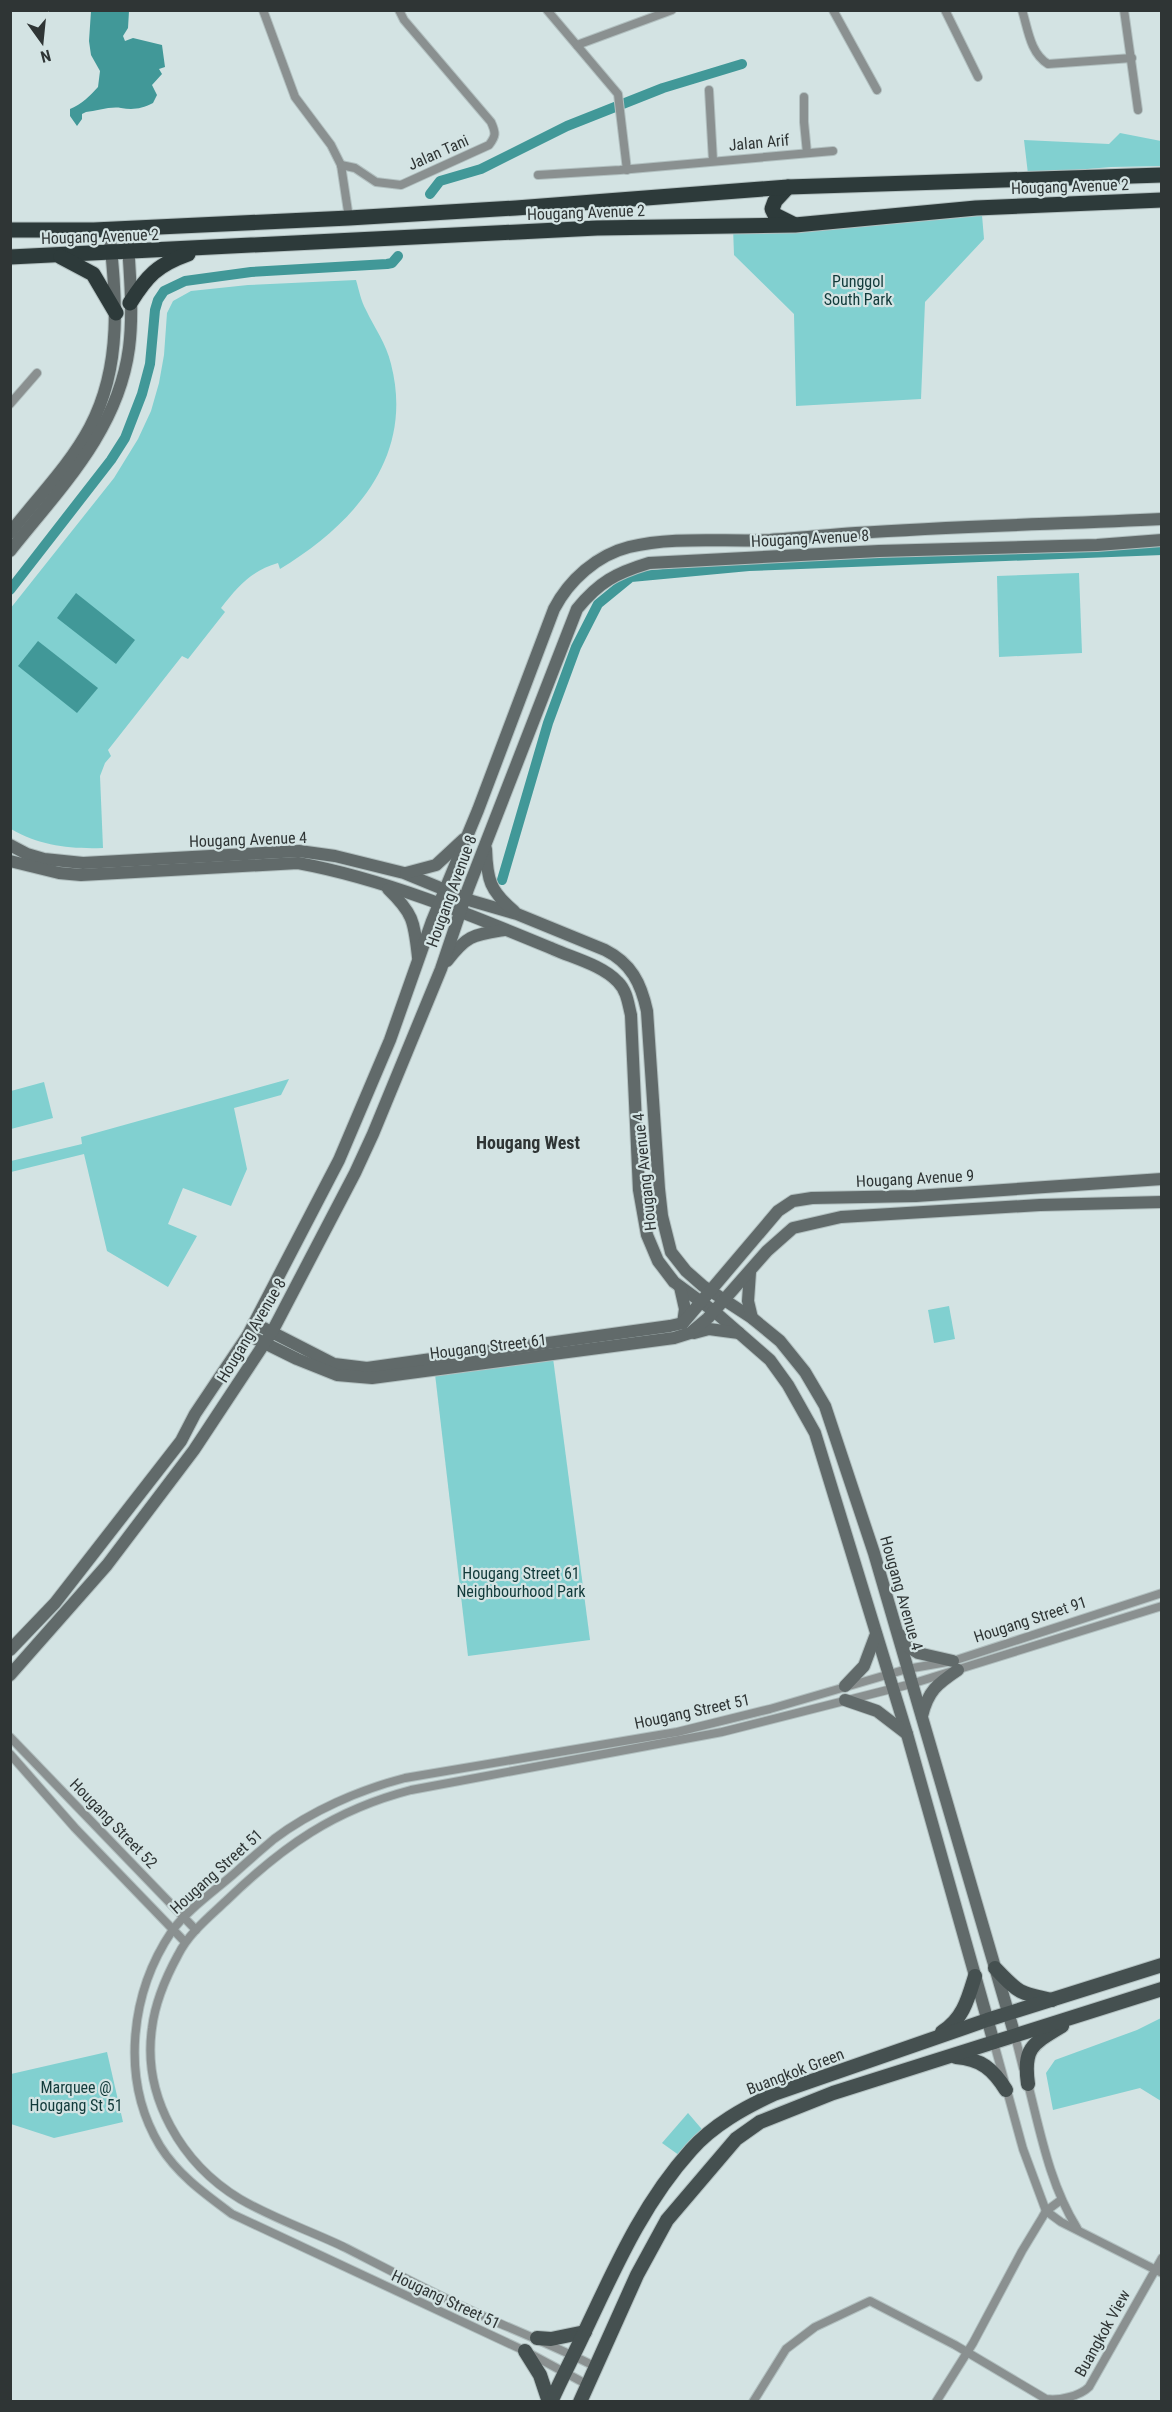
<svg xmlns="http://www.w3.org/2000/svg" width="1172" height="2412" font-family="'Roboto Condensed',sans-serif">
	<rect width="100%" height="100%" fill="#d3e3e3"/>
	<g fill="#81d0d0">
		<polygon points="1120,133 1161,141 1161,166 1111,167 1028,174 1024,140 1109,144"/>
		<polygon points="982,215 984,239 925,302 921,399 796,406 794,314 734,255 733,227"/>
		<path d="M356,280C359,290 361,301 366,310C375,329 386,343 391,364C415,457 354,524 280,569L278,563C251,571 238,586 221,608L225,612L188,659L182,656L108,750L111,756L105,763L100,776L103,848C69,849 41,846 11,829L10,609L114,478L138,439L151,411L159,383L164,355L167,313L173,301L191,291L248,285Z"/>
		<polygon points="1079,573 1082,653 999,657 997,576"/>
		<polygon points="289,1079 281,1095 234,1108 247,1169 231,1206 183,1188 168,1224 197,1236 168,1287 107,1251 84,1154 11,1172 11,1161 82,1144 81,1137"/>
		<polygon points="44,1082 53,1118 11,1129 11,1091"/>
		<polygon points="949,1306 955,1339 934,1343 928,1310"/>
		<polygon points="553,1358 590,1640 468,1656 435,1374"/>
		<polygon points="1161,2018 1161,2101 1140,2088 1053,2110 1046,2073 1055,2060 1137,2030"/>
		<polygon points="107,2052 123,2122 54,2138 11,2124 11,2074"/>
		<polygon points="688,2113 706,2134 683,2158 662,2143"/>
	</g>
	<g fill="#419898">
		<path d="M91,11H129L128,28L123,36L125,41L133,38L162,45L165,67L159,69L162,74L152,85L157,95L153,103C141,109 133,110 121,108C111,106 96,111 86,112L82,114V119L77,126L70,116V109C82,104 90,96 98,87L100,71L91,55L89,41Z"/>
		<polygon points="76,593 135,640 116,664 57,618"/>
		<polygon points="38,641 98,688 77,713 18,666"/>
	</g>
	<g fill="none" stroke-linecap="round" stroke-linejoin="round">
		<g stroke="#419898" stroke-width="10">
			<polyline points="430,194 440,181 481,169 567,126 663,88 742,64"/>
			<polyline points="10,590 111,460 125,438 142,394 150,364 155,310 158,300 164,291 185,281 251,272 387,264 392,263 398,256"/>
			<polyline points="502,880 548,723 576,647 598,604 631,577 749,566 1162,550"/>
		</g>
		<defs>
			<g id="street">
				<polyline points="263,10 295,97 331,145 341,165 349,218"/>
				<polyline points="547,10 618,94 627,170"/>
				<polyline points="833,10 877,90"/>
				<polyline points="945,10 978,77"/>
				<path d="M1022,10C1028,29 1030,53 1048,64L1132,58"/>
				<polyline points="1124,10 1138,110"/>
				<polyline points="577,45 672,10"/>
				<polyline points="709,90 713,161"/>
				<polyline points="804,97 804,122 807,153"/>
				<path d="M341,165L355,168L376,182L401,185L489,145C496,136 496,133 491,122L404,20L399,10"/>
				<polyline points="538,175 620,170 833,151"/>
				<polyline points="10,404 37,373"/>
				<polyline points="10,1737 196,1930"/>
				<polyline points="10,1754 75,1828 185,1942"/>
				<polyline points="1015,2036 1023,2068"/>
				<polyline points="994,2043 1023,2149 1046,2211 1061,2222 1162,2273"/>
				<path d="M1027,2080C1040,2130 1049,2183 1077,2228"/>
				<path d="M596,2367C563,2350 529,2336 494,2321C444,2299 395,2273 346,2248C311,2231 274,2219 240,2199C182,2164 142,2097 152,2028C155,2003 166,1977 178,1955C189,1933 208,1918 226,1901C283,1846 334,1810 411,1790L722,1732L911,1684L1162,1606"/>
				<path d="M588,2385L525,2351L232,2214C205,2194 178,2175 160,2146C120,2080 130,1993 172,1931C187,1910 217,1889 236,1872C248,1861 261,1850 274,1839C311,1811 359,1790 405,1778L677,1732L770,1709L907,1669L953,1661L1162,1593"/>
				<path d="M753,2402L786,2349L815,2327L870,2301L955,2345L1046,2399C1059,2401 1080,2396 1089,2387L1162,2258"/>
				<polyline points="936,2402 973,2343 1022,2251 1042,2218 1046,2211 1061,2200"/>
			</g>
			<g id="secondary">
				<path d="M10,533C37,498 70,465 90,427C123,365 116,296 109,229"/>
				<path d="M10,551C60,488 118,431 129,348C134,309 129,267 127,228"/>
				<path d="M10,845L27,854L44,859L83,863L299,851L335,856L404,873L472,901L517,914L605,950C631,963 641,983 647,1011L659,1189L662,1216L671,1252L686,1271L703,1286L752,1318L780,1341L805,1372L825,1406L874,1553L1015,2036"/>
				<path d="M486,849C487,880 490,891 514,911"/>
				<path d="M10,861L59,873L81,875L298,863C385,879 471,915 553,949C573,958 602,965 618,982C627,991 628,1003 631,1015L639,1190L647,1235L658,1261L674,1282L715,1312L770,1360L788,1385L815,1433L907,1734L994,2043"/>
				<polyline points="406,873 436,865 464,839"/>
				<path d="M388,889C414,914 414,922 418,957"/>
				<path d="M447,961C467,935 473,935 504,930"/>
				<polyline points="750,1272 748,1301 752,1318"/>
				<polyline points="680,1287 685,1309 683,1323"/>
				<polyline points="254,1323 334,1364 367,1368 670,1326 683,1323 778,1211 793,1201 812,1198 916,1196 1162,1179"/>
				<polyline points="694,1333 709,1329 739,1333"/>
				<polyline points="248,1335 297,1359 337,1375 372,1378 674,1338 690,1333 708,1318 767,1251 793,1228 841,1217 1040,1205 1162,1202"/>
				<polyline points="900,1635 910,1648 918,1653 953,1661"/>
				<path d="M10,1650L55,1603L181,1441L195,1414L248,1335L339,1160L390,1040L432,921L478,810L554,609C569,580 597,555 629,547C673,536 725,542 770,540C799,538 828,535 856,533C958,526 1060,524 1162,519"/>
				<path d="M10,1675L107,1565L194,1450L272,1332L355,1173L373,1134L441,969L468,889L577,609C599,582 616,573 649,563L879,551L1097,545L1162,540"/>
				<polyline points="845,1686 864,1666 876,1634"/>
				<polyline points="845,1700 877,1711 907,1734"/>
				<path d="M922,1716C928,1691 937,1684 958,1670"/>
			</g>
			<g id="primary">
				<path d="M995,1968C1019,1993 1018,1993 1052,2000"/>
				<path d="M942,2032C963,2019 968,1999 975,1976"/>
				<path d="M956,2057C981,2059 993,2069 1006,2090"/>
				<path d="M1028,2084C1023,2048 1032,2044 1062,2026"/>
				<polyline points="537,2338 551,2339 585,2332"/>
				<polyline points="525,2351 540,2375 549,2402"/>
				<path d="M551,2402C562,2377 574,2355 585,2331C615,2268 643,2203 691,2150C713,2125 744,2108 774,2094L987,2020L1162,1965"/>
				<polyline points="580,2402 637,2275 667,2220 736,2139 760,2122 833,2093 1162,1989"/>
			</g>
			<g id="highway">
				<polyline points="788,187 775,201 772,209 775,215 793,224"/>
				<polyline points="10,230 94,230 349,218 516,208 788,187 1162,175"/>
				<polyline points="10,257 597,228 795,225 976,208 1162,200"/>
				<polyline points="61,257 93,274 116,313"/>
				<path d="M130,303C147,276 157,265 188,254"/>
			</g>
		</defs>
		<use href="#street" stroke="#b2c0c0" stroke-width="10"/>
		<use href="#secondary" stroke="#b2c0c0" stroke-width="14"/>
		<use href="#primary" stroke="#b2c0c0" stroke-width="16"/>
		<use href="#highway" stroke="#b2c0c0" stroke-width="17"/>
		<use href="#street" stroke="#8a9090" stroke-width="8"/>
		<use href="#secondary" stroke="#616a6a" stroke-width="12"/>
		<use href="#primary" stroke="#455050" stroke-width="14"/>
		<use href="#highway" stroke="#2d3a3a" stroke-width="15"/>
	</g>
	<g text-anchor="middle" stroke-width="4.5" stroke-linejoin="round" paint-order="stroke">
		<g font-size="16" fill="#2f3535" stroke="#d3e3e3">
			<text transform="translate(759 142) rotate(-5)" y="6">Jalan Arif</text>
			<text transform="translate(438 152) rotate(-24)" y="6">Jalan Tani</text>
			<text transform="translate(1070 186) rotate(-2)" y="6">Hougang Avenue 2</text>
			<text transform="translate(586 212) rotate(-2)" y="6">Hougang Avenue 2</text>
			<text transform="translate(100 236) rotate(-2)" y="6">Hougang Avenue 2</text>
			<text transform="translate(810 538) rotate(-3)" y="6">Hougang Avenue 8</text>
			<text transform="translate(248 839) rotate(-2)" y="6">Hougang Avenue 4</text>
			<text transform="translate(451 891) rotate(-70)" y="6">Hougang Avenue 8</text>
			<text transform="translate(644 1172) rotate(-96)" y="6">Hougang Avenue 4</text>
			<text transform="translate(915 1178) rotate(-3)" y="6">Hougang Avenue 9</text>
			<text transform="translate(251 1330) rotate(-59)" y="6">Hougang Avenue 8</text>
			<text transform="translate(488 1346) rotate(-7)" y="6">Hougang Street 61</text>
			<text transform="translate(902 1593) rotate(74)" y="6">Hougang Avenue 4</text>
			<text transform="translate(1030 1619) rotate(-18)" y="6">Hougang Street 91</text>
			<text transform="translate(692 1711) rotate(-12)" y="6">Hougang Street 51</text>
			<text transform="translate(114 1823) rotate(46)" y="6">Hougang Street 52</text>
			<text transform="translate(216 1871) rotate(-42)" y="6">Hougang Street 51</text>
			<text transform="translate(795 2071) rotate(-21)" y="6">Buangkok Green</text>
			<text transform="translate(446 2299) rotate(25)" y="6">Hougang Street 51</text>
			<text transform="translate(1102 2333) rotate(-61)" y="6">Buangkok View</text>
		</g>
		<g font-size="16" fill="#113a3a" stroke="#d3e3e3">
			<text x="858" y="287">Punggol<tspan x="858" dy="18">South Park</tspan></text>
			<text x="521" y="1579">Hougang Street 61<tspan x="521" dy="18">Neighbourhood Park</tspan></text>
			<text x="76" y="2093">Marquee @<tspan x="76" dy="18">Hougang St 51</tspan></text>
		</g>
		<g font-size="18" font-weight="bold" fill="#2f3535" stroke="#d3e3e3">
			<text x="528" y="1149">Hougang West</text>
		</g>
	</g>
	<rect width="1172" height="2412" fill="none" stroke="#2f3535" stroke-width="24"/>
	<g transform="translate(42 42) rotate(165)" stroke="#d3e3e3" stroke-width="4.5" paint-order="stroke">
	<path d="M0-4.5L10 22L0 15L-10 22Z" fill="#2f3535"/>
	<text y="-9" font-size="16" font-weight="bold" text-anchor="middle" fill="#2f3535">N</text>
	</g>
</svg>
